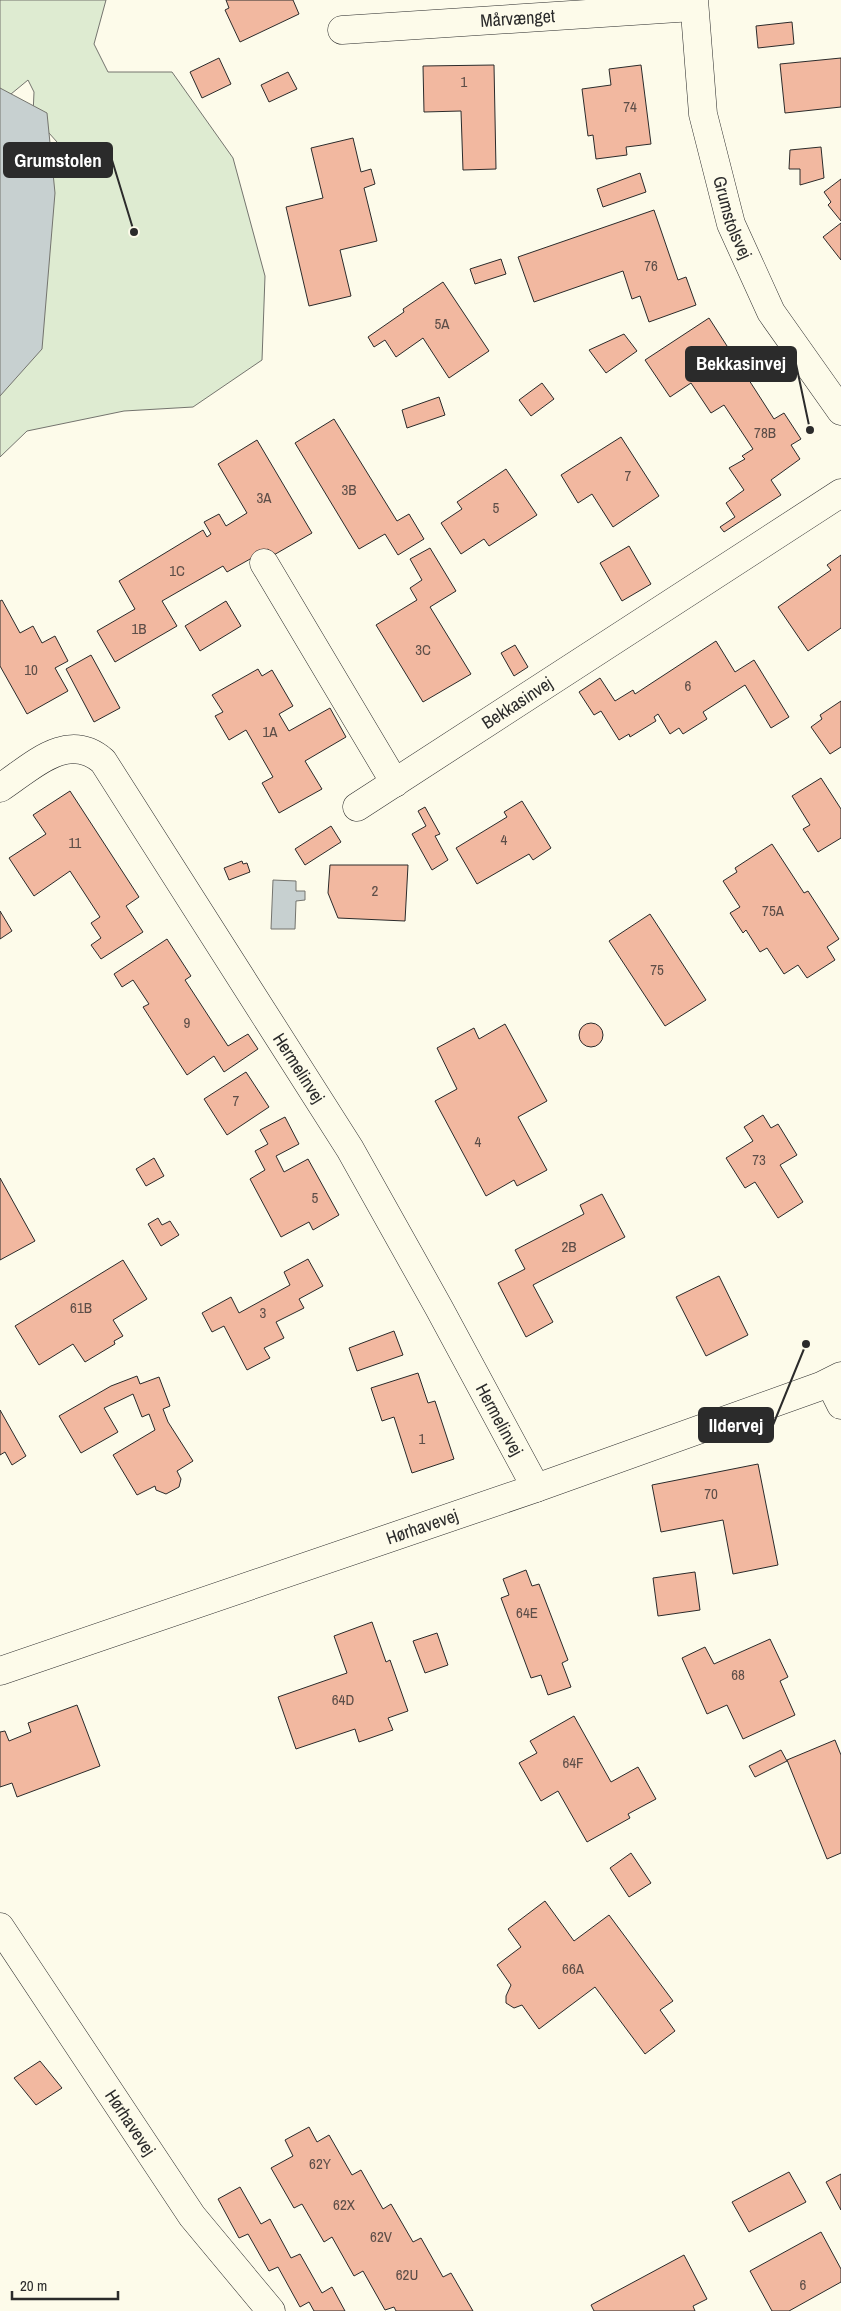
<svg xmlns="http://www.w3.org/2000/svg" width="841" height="2311" font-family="'Archivo Narrow',sans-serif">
	<rect width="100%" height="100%" fill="#fdfbea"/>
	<polygon fill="#deebd1" stroke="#74746e" points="0,0 106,0 94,44 108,72 172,72 233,158 265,276 262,360 193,407 124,411 27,431 0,457 0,228 50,199 57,142 33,115 34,92 28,80 11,94 0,94"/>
	<g fill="#c7d0d0" stroke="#74746e">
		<polygon points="0,88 47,113 55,193 42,349 0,396"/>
		<polygon points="273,880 296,881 296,891 305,891 305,900 296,901 295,929 271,929"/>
	</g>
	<g fill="#f2b8a0" stroke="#2b2b2b">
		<polygon points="226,0 293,0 299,14 240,42 225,10 229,8"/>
		<polygon points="792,22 794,44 758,48 756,26"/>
		<polygon points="219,58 231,84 202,98 190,72"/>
		<polygon points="841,58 841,107 785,113 780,64"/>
		<polygon points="494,65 496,169 463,170 461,111 424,112 423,66"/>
		<polygon points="641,65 651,144 626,147 627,155 596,159 593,135 588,136 582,89 611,85 609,69"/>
		<polygon points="288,72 297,89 269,102 261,85"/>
		<polygon points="353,138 361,172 371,169 375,184 364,188 377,241 340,250 351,296 309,306 286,207 323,198 311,148"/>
		<polygon points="821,147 824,178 800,185 800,169 789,169 790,150"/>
		<polygon points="640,173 646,192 603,207 597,189"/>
		<polygon points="841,179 841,221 828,205 831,202 824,192"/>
		<polygon points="654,210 678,280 686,277 696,305 649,322 640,296 632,299 623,271 534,302 518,257"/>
		<polygon points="841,223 841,260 823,237"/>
		<polygon points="501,259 506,274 475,284 470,269"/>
		<polygon points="443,282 489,351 449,378 423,338 396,357 385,340 374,347 368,337 404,312 403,309"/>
		<polygon points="709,318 774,419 784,413 801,439 791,445 800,459 771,480 781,495 724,532 720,527 735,517 726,503 744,490 729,468 745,459 742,456 753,449 724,405 711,413 691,383 670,397 645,360"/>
		<polygon points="624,334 637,351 606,373 589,350"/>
		<polygon points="542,383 554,399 531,416 519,400"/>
		<polygon points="439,397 445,415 407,428 402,410"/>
		<polygon points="334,419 397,521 409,514 424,539 398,555 385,534 359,549 295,443"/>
		<polygon points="621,437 659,496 613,527 592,494 578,503 561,475"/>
		<polygon points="257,440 312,533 272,556 268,549 227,572 223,566 162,601 177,626 115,662 97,631 135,609 119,581 203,530 207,537 211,534 204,522 219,514 226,526 247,513 218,464"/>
		<polygon points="506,469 537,515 489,546 484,539 461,554 441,523 462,509 457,502"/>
		<polygon points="629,546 651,584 622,601 600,563"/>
		<polygon points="430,548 456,591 430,607 471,674 423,702 376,625 417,600 410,588 422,580 410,559"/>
		<polygon points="841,555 841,628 808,651 778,607 831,570 827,565"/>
		<polygon points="2,600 20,633 33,626 42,643 55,636 68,661 55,668 68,691 27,714 0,666 0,601"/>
		<polygon points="226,601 241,626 200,651 185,626"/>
		<polygon points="716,641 735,672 754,660 789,717 771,728 745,685 703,712 707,719 683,734 679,728 670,734 658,714 654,717 656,721 630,737 629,734 619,740 601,711 594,715 579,692 600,678 615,701 633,690 635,694"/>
		<polygon points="515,645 528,667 514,676 501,653"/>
		<polygon points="91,655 120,708 94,722 66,669"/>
		<polygon points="258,669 262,676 272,670 293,706 279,714 289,731 330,708 346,737 305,761 322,789 279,813 262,783 273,777 246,730 229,740 215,716 223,712 212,695"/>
		<polygon points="841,701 841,747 830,754 811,727 822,719 820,715"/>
		<polygon points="821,778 841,809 841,838 818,852 803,829 810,825 792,796"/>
		<polygon points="70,791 139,897 126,906 143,932 101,959 91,945 101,938 91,923 100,917 70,871 34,896 9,858 46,834 33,815"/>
		<polygon points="522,801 551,848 533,860 529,854 477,884 456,848 507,817 504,812"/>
		<polygon points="425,807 440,834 435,836 448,860 432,870 412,834 426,826 418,811"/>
		<polygon points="331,826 341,842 305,865 295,849"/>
		<polygon points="772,844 804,893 808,891 839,939 827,947 835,960 807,978 798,965 784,974 767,948 760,952 746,930 743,933 730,913 740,907 723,881 737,872 735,868"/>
		<polygon points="242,861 243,864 247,863 250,872 229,880 224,868"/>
		<polygon points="330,865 408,865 405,921 338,918 328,893"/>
		<polygon points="0,911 12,931 0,939"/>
		<polygon points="650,914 706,1000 665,1026 609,941"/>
		<polygon points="167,939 191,976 185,980 228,1046 248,1034 258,1049 224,1072 214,1056 187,1075 143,1007 149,1004 133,980 122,987 114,974"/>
		<circle cx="591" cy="1035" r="12"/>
		<polygon points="505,1024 547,1101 518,1117 547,1170 517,1186 514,1180 486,1196 435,1101 457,1089 437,1048 474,1028 479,1039"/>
		<polygon points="246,1072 269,1107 227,1135 204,1099"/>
		<polygon points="763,1115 771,1128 778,1124 797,1155 780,1165 803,1202 778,1218 755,1182 745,1188 726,1158 753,1141 744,1127"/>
		<polygon points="285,1117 299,1144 276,1156 284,1172 308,1159 339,1215 313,1230 309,1222 281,1237 250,1179 265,1170 255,1151 268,1144 260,1130"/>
		<polygon points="154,1158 164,1176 146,1186 136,1169"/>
		<polygon points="0,1178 35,1241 0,1260"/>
		<polygon points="602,1194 625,1237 533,1285 553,1322 526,1337 498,1283 525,1269 515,1250 584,1214 580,1205"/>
		<polygon points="158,1218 162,1225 170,1221 179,1235 161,1246 148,1224"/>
		<polygon points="308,1259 323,1286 299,1299 304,1308 276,1322 284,1338 264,1348 270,1358 247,1370 224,1326 212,1332 202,1313 231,1297 239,1313 290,1285 284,1272"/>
		<polygon points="123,1260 147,1299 113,1320 123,1336 114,1341 115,1344 85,1362 73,1344 39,1365 15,1326"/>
		<polygon points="719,1276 748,1335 706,1356 676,1297"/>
		<polygon points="394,1331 403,1355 357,1371 349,1348"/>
		<polygon points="418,1373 428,1403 435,1401 454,1459 412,1473 394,1417 382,1421 371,1388"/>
		<polygon points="137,1376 140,1384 159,1377 170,1406 163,1409 168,1422 193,1461 177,1471 181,1479 179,1487 166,1494 156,1490 155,1486 137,1495 113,1455 155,1430 149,1414 142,1417 133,1394 104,1408 118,1432 81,1453 59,1416 111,1386"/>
		<polygon points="0,1410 26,1456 12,1465 5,1452 0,1455"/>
		<polygon points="758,1464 778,1565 733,1574 723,1520 661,1532 652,1485"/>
		<polygon points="526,1570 532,1586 539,1584 568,1660 562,1663 571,1687 548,1695 541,1675 531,1678 501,1598 509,1595 503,1579"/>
		<polygon points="695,1572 700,1610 658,1616 653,1578"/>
		<polygon points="372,1622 386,1662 390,1660 408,1711 388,1718 393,1730 359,1742 355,1729 296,1749 278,1697 347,1673 334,1636"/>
		<polygon points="437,1633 448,1665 425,1673 413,1641"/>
		<polygon points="770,1639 788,1677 780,1681 795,1715 743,1739 727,1705 707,1714 682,1658 705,1647 714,1664"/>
		<polygon points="77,1705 100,1766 17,1797 12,1783 0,1787 0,1732 5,1731 9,1741 31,1732 28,1723"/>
		<polygon points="574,1716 611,1782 638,1767 656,1799 628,1814 630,1818 587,1842 558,1791 541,1801 519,1763 537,1753 530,1741"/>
		<polygon points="835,1740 841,1755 841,1853 827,1859 787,1760"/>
		<polygon points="781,1750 787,1761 755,1777 749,1766"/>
		<polygon points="631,1853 651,1883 629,1897 610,1868"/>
		<polygon points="545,1901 574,1941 609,1915 673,2001 660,2010 675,2031 645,2054 595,1987 539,2029 522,2005 514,2008 506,2003 506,1996 511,1985 497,1965 521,1947 508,1929"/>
		<polygon points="40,2061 62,2088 36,2105 14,2078"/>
		<polygon points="309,2127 317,2142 329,2135 352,2175 361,2170 383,2209 391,2204 413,2242 421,2238 443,2277 451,2273 473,2311 396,2311 394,2307 385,2310 363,2271 354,2276 332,2237 324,2242 302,2204 294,2208 271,2168 293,2156 285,2140"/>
		<polygon points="789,2172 806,2202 749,2232 732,2202"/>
		<polygon points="841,2174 841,2210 826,2182"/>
		<polygon points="240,2187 261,2224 270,2219 291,2258 300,2254 322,2293 332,2287 345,2311 314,2311 309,2302 300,2307 278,2267 269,2271 248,2234 239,2238 218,2199"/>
		<polygon points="821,2232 841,2269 841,2282 789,2311 772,2311 750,2271"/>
		<polygon points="684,2255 707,2299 693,2306 695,2311 594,2311 591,2305"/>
	</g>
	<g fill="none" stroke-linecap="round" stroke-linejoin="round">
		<defs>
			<g id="street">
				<path id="s1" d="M342,30L693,7"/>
				<polyline points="264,563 395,783"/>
				<path id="s2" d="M0,788C32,767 67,730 103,761L350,1149L439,1308L536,1488"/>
				<path id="s3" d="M357,807L841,493"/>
				<polyline points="830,1383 841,1405"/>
				<path id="s4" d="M0,1671L536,1488L821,1386L841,1376"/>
				<path id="s5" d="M0,1927L192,2216L271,2311"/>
			</g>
			<g id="secondary">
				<path id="s6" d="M694,0L703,114L731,224L771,312L841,411"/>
			</g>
		</defs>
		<use href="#street" stroke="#2b2b2b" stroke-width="29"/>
		<use href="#secondary" stroke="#2b2b2b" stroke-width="29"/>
		<use href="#street" stroke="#fdfbea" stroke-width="28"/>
		<use href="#secondary" stroke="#fdfbea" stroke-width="28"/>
	</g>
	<g text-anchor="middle" stroke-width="4" stroke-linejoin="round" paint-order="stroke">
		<g font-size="15" fill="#5d4e48">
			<text x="464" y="87">1</text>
			<text x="630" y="112">74</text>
			<text x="651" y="271">76</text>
			<text x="442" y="329">5A</text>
			<text x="765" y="438">78B</text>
			<text x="628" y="481">7</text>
			<text x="349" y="495">3B</text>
			<text x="264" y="503">3A</text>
			<text x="496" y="513">5</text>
			<text x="177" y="576">1C</text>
			<text x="139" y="634">1B</text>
			<text x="423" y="655">3C</text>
			<text x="31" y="675">10</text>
			<text x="688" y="691">6</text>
			<text x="270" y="737">1A</text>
			<text x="504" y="845">4</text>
			<text x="75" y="848">11</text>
			<text x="375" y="896">2</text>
			<text x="773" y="916">75A</text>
			<text x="657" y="975">75</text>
			<text x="187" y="1028">9</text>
			<text x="236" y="1106">7</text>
			<text x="478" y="1147">4</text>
			<text x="759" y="1165">73</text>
			<text x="315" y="1203">5</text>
			<text x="569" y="1252">2B</text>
			<text x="81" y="1313">61B</text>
			<text x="263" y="1318">3</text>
			<text x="422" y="1444">1</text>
			<text x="711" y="1499">70</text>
			<text x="527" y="1618">64E</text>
			<text x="738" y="1680">68</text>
			<text x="343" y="1705">64D</text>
			<text x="573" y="1768">64F</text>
			<text x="573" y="1974">66A</text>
			<text x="320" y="2169">62Y</text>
			<text x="344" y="2210">62X</text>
			<text x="381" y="2242">62V</text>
			<text x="407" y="2280">62U</text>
			<text x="803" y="2290">6</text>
		</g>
		<g font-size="18" fill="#2b2b2b" stroke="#fdfbea">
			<text dy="6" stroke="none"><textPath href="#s1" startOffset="176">Mårvænget</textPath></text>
			<text dy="6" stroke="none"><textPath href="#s6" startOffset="222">Grumstolsvej</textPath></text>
			<text dy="6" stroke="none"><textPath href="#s3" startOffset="191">Bekkasinvej</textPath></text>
			<text dy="6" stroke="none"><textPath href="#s2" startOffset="481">Hermelinvej</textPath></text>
			<text dy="6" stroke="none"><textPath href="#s2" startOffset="886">Hermelinvej</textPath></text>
			<text dy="6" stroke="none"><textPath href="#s4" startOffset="446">Hørhavevej</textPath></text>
			<text dy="6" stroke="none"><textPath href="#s5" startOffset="235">Hørhavevej</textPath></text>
		</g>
	</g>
	<path fill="none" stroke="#2b2b2b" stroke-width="2" d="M134 232L112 160M810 430L796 364M806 1344L773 1425"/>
	<g fill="#2b2b2b" stroke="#fdfbea" stroke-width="2">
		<circle cx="134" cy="232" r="5"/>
		<circle cx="810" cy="430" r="5"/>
		<circle cx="806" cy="1344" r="5"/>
	</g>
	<g fill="#2b2b2b" stroke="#2b2b2b" stroke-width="2">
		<rect x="4" y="143" width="108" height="34" rx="5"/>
		<rect x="686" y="347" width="110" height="34" rx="5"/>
		<rect x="699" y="1408" width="74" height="34" rx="5"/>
	</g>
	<g font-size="19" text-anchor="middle" font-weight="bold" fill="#fff">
		<text x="58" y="167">Grumstolen</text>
		<text x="741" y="370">Bekkasinvej</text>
		<text x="736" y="1432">Ildervej</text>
	</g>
	<path d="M12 2291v8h106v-8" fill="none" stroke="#2b2b2b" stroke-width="2.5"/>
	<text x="20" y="2291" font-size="15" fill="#2b2b2b" stroke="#fdfbea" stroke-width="4" paint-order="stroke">20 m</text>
</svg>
